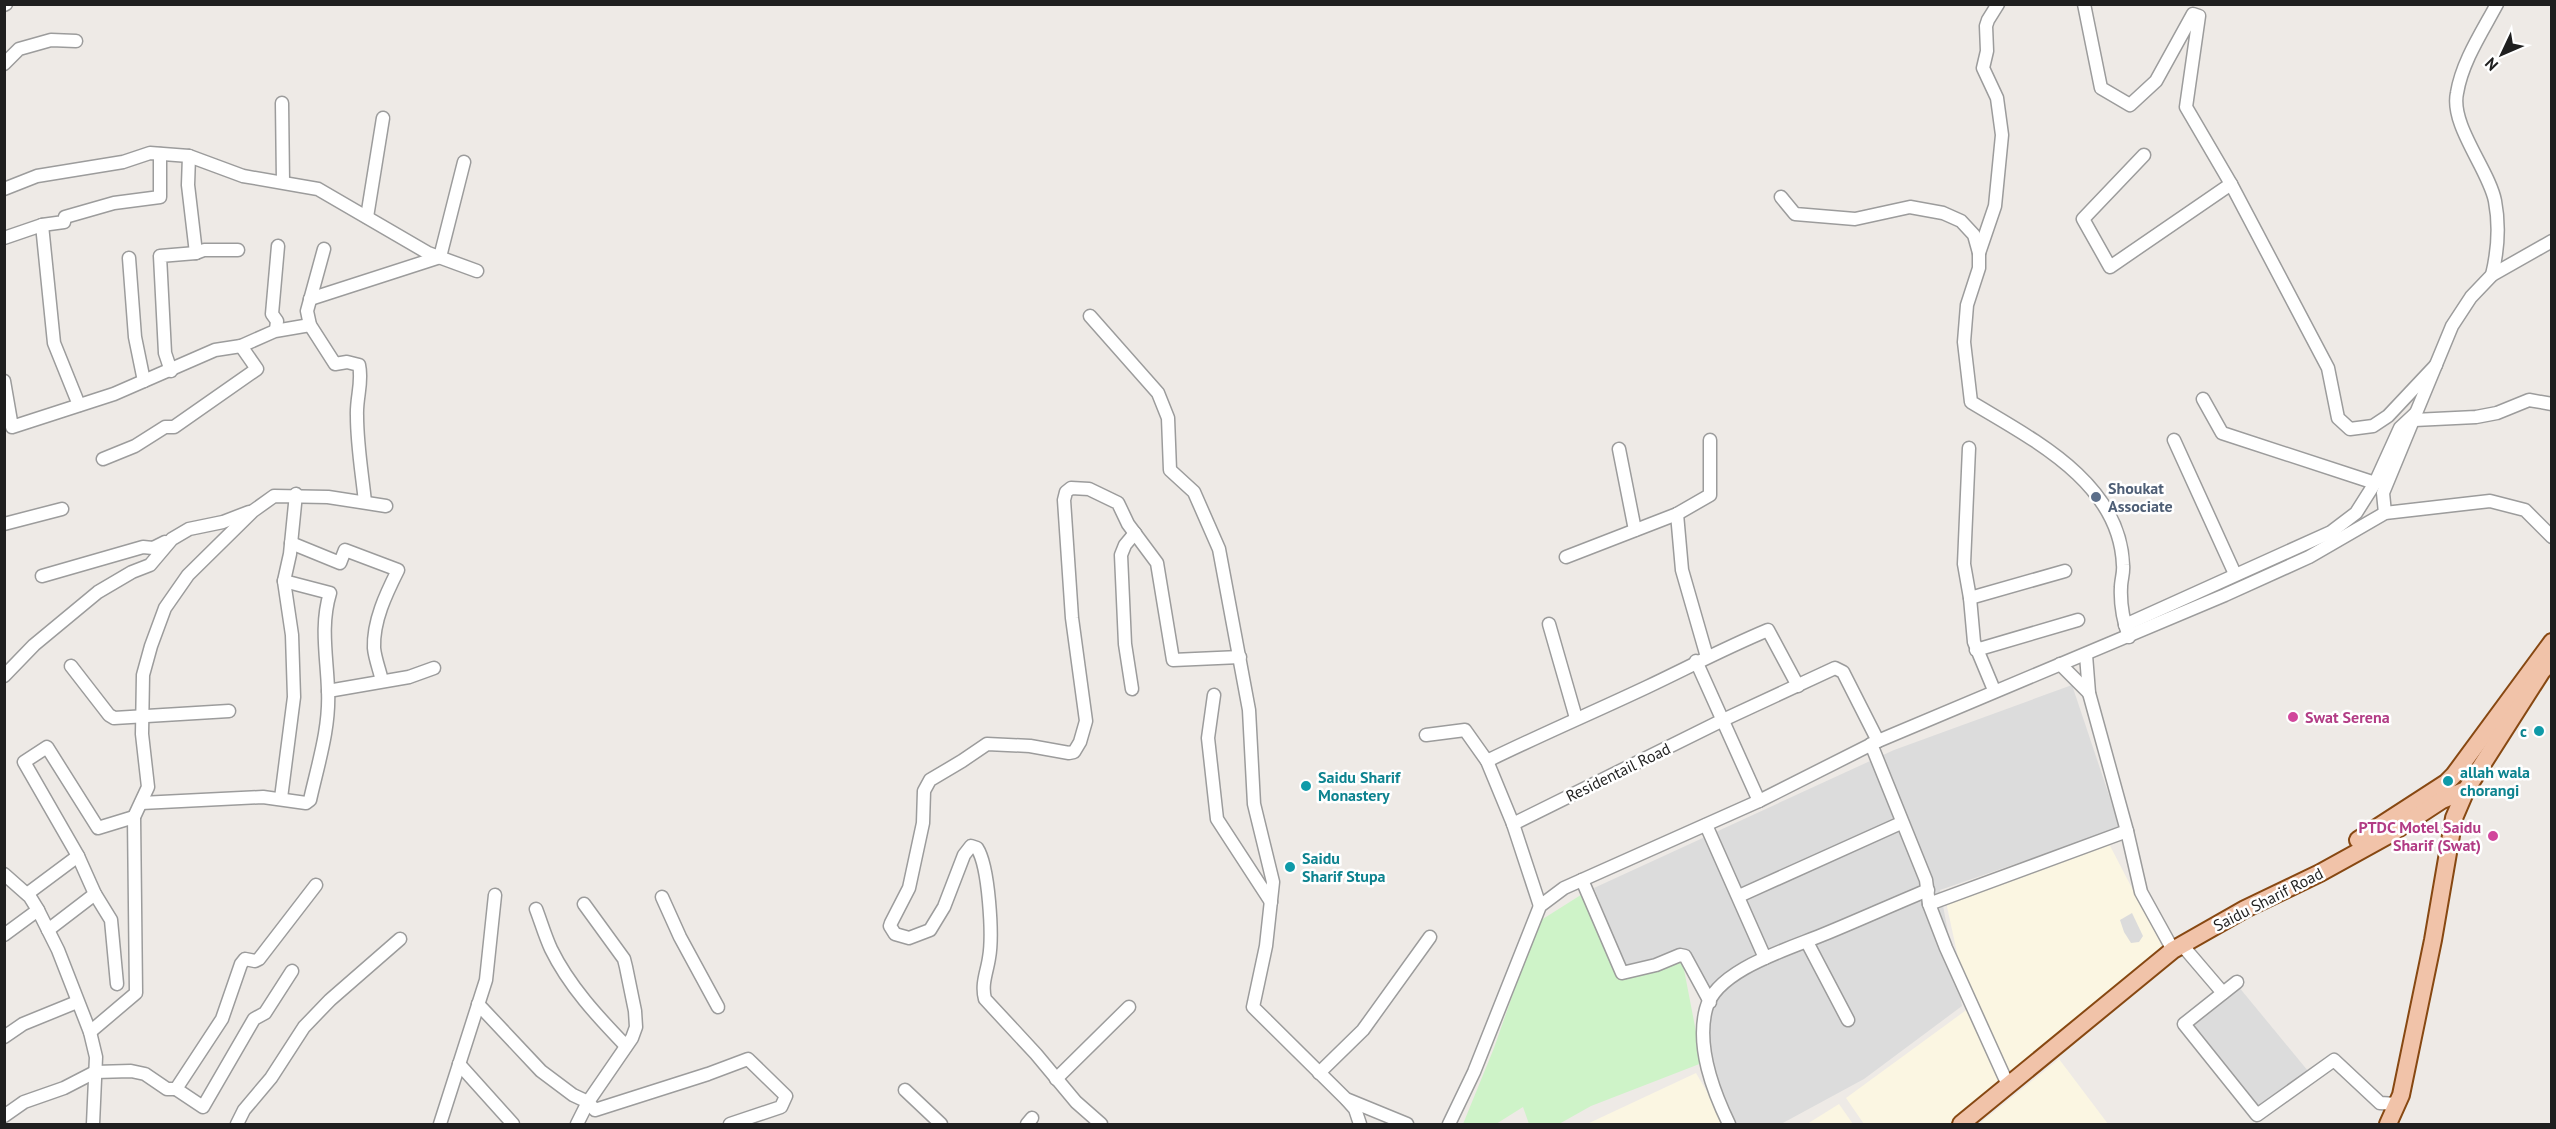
<svg xmlns="http://www.w3.org/2000/svg" width="2556" height="1129" font-family="'PT Sans',sans-serif">
	<rect width="100%" height="100%" fill="#eeeae6"/>
	<g fill="#dcdcdc">
		<polygon points="2072,685 2120,828 1940,890 1962,1006 1864,1079 1781,1124 1732,1124 1709,1049 1703,981 1681,950 1629,975 1594,888 1894,750"/>
		<polygon points="2238,986 2308,1071 2257,1107 2190,1024"/>
	</g>
	<g fill="#fbf6e2">
		<polygon points="2106,838 2162,946 1952,1124 1864,1124 1846,1098 1969,1008 1946,902"/>
		<polygon points="2059,1059 2108,1124 1979,1124"/>
		<polygon points="1696,1073 1726,1124 1587,1124"/>
		<polygon points="1839,1104 1853,1124 1807,1124"/>
	</g>
	<polygon fill="#cef3c8" points="1584,893 1619,979 1682,959 1702,1063 1591,1106 1559,1124 1529,1124 1523,1107 1496,1124 1463,1124 1494,1048 1538,922"/>
	<polygon fill="#dbdbdb" points="2132,913 2143,936 2139,942 2131,943 2124,932 2120,920"/>
	<g fill="none" stroke-linecap="round" stroke-linejoin="round">
		<defs>
			<g id="minor">
				<polyline points="2084,4 2101,88 2130,105 2156,81 2193,14 2199,16 2186,107 2231,184 2328,368 2338,418 2350,429 2373,426 2388,416 2436,365"/>
				<polyline points="4,5 6,4"/>
				<polyline points="4,64 19,49 51,40 76,41"/>
				<polyline points="282,103 283,182"/>
				<polyline points="2144,155 2083,219 2110,267 2231,184"/>
				<polyline points="189,156 188,185 196,253"/>
				<polyline points="4,189 37,176 123,162 150,153 189,156 243,176 318,189 428,253 477,271"/>
				<path d="M1781,197L1795,214L1855,219L1910,207L1943,213L1961,221L1974,235L1979,253V268L1967,305L1964,342L1971,402C2032,439 2120,482 2123,565C2124,572 2121,580 2121,587C2120,605 2123,620 2129,637"/>
				<polyline points="367,217 383,118"/>
				<polyline points="42,225 64,222 65,217 114,203 160,197 160,154"/>
				<polyline points="4,238 42,225 54,343 79,405"/>
				<path d="M324,249L307,311L310,325L335,364L347,362L359,365C363,382 356,398 357,416C357,445 362,473 365,502"/>
				<polyline points="1979,253 1995,206 2002,135 1997,98 1983,68 1987,51 1986,26 1988,20 1998,4"/>
				<polyline points="129,258 135,337 144,381"/>
				<path d="M2492,275C2498,250 2500,227 2495,201C2489,170 2450,125 2457,93C2462,62 2482,32 2497,4"/>
				<polyline points="310,299 440,257 464,162"/>
				<polyline points="1090,316 1158,393 1168,418 1170,470 1194,492 1219,549 1249,710 1254,804 1273,882 1266,946 1253,1007 1346,1099 1407,1124"/>
				<polyline points="276,330 277,321 272,314 278,246"/>
				<polyline points="171,371 165,353 160,256 196,253 204,250 238,250"/>
				<polyline points="4,381 12,427 114,394 215,350 241,346 275,331 310,325"/>
				<polyline points="2203,399 2222,433 2375,483"/>
				<polyline points="2414,420 2476,417 2497,413 2529,400 2552,404"/>
				<polyline points="2174,440 2235,574"/>
				<polyline points="1969,448 1964,564 1970,598 1974,642 1994,690"/>
				<polyline points="1619,449 1635,530"/>
				<polyline points="103,459 135,446 165,427 174,427 257,369 241,346"/>
				<polyline points="2385,513 2383,493 2452,326 2471,297 2492,275 2552,241"/>
				<polyline points="1677,514 1682,570 1707,657"/>
				<polyline points="4,524 62,509"/>
				<path d="M291,543L340,563L345,550L398,570C386,594 373,621 374,648C375,659 380,671 382,681"/>
				<polyline points="1566,557 1677,514 1710,495 1710,440"/>
				<polyline points="42,576 143,547 153,548 165,542"/>
				<polyline points="1970,598 2065,571"/>
				<polyline points="1549,624 1576,718"/>
				<polyline points="2125,625 2331,532 2356,513 2375,483 2400,428 2416,413"/>
				<polyline points="1976,650 2078,620"/>
				<polyline points="2086,655 2089,693 2127,831 2141,892 2173,950"/>
				<polyline points="1696,661 1759,801"/>
				<polyline points="2060,664 2089,693"/>
				<polyline points="71,666 109,715 114,718 229,711"/>
				<polyline points="4,676 34,645 98,592 132,572 150,565 172,539 189,529 223,522 249,512"/>
				<polyline points="1132,689 1125,644 1121,555 1125,545 1135,533"/>
				<polyline points="328,691 409,677 434,668"/>
				<polyline points="1214,695 1208,738 1217,819 1271,902"/>
				<polyline points="1426,735 1465,730 1487,761 1513,824 1540,906"/>
				<polyline points="1871,744 1926,880 1929,904 1946,948 2008,1085"/>
				<path d="M1487,761C1540,735 1594,712 1647,687C1687,668 1727,647 1768,630L1798,686"/>
				<polyline points="281,798 294,697 292,635 284,581 290,554 296,494"/>
				<path d="M141,803L263,797L306,803L310,800C318,764 330,728 328,690C327,657 320,626 330,593L284,581"/>
				<polyline points="1513,824 1723,720 1835,668 1843,672 1878,741"/>
				<polyline points="1706,825 1765,958"/>
				<polyline points="78,856 95,894 111,920 117,984"/>
				<polyline points="4,874 30,897 38,910 58,950 90,1032 96,1057 93,1124"/>
				<polyline points="1582,880 1622,973 1656,965 1680,955 1685,956 1710,1002"/>
				<polyline points="27,894 78,856 24,762 47,747 98,828 134,817"/>
				<polyline points="1739,896 1901,823"/>
				<polyline points="662,897 680,937 718,1007"/>
				<polyline points="1929,904 2127,831"/>
				<path d="M536,909C541,922 545,936 551,949C569,986 598,1017 626,1046"/>
				<polyline points="48,930 95,894"/>
				<polyline points="4,935 38,910"/>
				<polyline points="1807,942 1848,1020"/>
				<polyline points="2182,945 2223,993"/>
				<polyline points="2237,982 2184,1024 2257,1115 2334,1060 2380,1103 2397,1104"/>
				<polyline points="478,1004 541,1071 573,1095 588,1102 595,1110 708,1074 748,1059 786,1096 781,1107 730,1124"/>
				<polyline points="90,1032 136,993 134,817 148,787 142,734 143,675 151,646 165,608 188,575 253,511 274,496 328,497 386,506"/>
				<polyline points="4,1037 23,1024 77,1002"/>
				<polyline points="459,1064 513,1124"/>
				<polyline points="1319,1073 1363,1030 1430,937"/>
				<polyline points="1056,1079 1129,1007"/>
				<polyline points="176,1089 203,1107 254,1019 265,1013 292,971"/>
				<polyline points="905,1090 941,1124"/>
				<polyline points="1347,1100 1355,1109 1360,1124"/>
				<polyline points="4,1116 24,1102 64,1088 95,1072 131,1071 145,1074 167,1089 176,1089 222,1019 241,964 245,959 255,961 259,959 316,885"/>
				<polyline points="237,1124 244,1110 271,1078 304,1027 330,1000 400,939"/>
				<polyline points="440,1124 486,980 495,895"/>
				<polyline points="577,1124 588,1102 632,1038 636,1027 635,1011 626,967 624,959 584,904"/>
				<polyline points="1027,1124 1032,1118"/>
				<path d="M1101,1124L1076,1102L1036,1054L985,999C981,984 987,972 989,958C993,936 989,866 977,848L971,846L964,855L944,907L930,930L909,938L895,934L890,926L891,923L909,888L923,823L924,791L930,780L962,761L987,744L1030,746L1069,753L1074,752L1080,742L1086,721L1072,618L1064,500L1066,492L1071,488L1089,489L1118,503L1128,524L1157,563L1173,660L1240,657"/>
				<polyline points="1449,1124 1474,1072 1540,906 1564,888 1759,801 1878,741 2225,595 2309,557 2385,513 2490,501 2525,510 2552,537"/>
				<path d="M1729,1124C1713,1091 1696,1047 1706,1009C1716,969 1792,948 1827,933C1861,919 1894,904 1928,890"/>
			</g>
			<g id="major">
				<polyline points="2358,840 2446,783 2454,775 2552,642"/>
				<polyline points="1961,1124 2173,950 2245,909 2320,873 2387,836 2442,800 2466,790 2542,671 2552,660"/>
				<polyline points="2388,1124 2401,1095 2433,940 2454,818 2466,790"/>
			</g>
		</defs>
		<use href="#minor" stroke="#9c9c9c" stroke-width="15"/>
		<use href="#major" stroke="#874812" stroke-width="20"/>
		<use href="#minor" stroke="#fff" stroke-width="12"/>
		<use href="#major" stroke="#f1c3a9" stroke-width="16"/>
	</g>
	<circle fill="#5c6f8a" stroke="#fff" stroke-width="2" cx="2096" cy="497" r="6"/>
	<g fill="#d1479c" stroke="#fff" stroke-width="2">
		<circle cx="2293" cy="717" r="6"/>
		<circle cx="2493" cy="836" r="6"/>
	</g>
	<g fill="#0f9aa8" stroke="#fff" stroke-width="2">
		<circle cx="2539" cy="731" r="6"/>
		<circle cx="2448" cy="781" r="6"/>
		<circle cx="1306" cy="786" r="6"/>
		<circle cx="1290" cy="867" r="6"/>
	</g>
	<g text-anchor="middle" stroke-width="5" stroke-linejoin="round" paint-order="stroke">
		<g font-size="16" font-weight="bold" fill="#4e5e75" stroke="#fff" text-anchor="start">
			<text x="2108" y="494">Shoukat<tspan x="2108" dy="18">Associate</tspan></text>
		</g>
		<g font-size="16" font-weight="bold" fill="#b23c85" stroke="#fff" text-anchor="start">
			<text x="2305" y="723">Swat Serena</text>
			<text x="2481" y="833" text-anchor="end">PTDC Motel Saidu<tspan x="2481" dy="18">Sharif (Swat)</tspan></text>
		</g>
		<g font-size="16" font-weight="bold" fill="#0d838f" stroke="#fff" text-anchor="start">
			<text x="2527" y="737" text-anchor="end">c</text>
			<text x="2460" y="778">allah wala<tspan x="2460" dy="18">chorangi</tspan></text>
			<text x="1318" y="783">Saidu Sharif<tspan x="1318" dy="18">Monastery</tspan></text>
			<text x="1302" y="864">Saidu<tspan x="1302" dy="18">Sharif Stupa</tspan></text>
		</g>
		<g font-size="16" fill="#1f1f1f" stroke="#fff">
			<text transform="translate(1618 772) rotate(-26)" y="6">Residentail Road</text>
			<text transform="translate(2268 899) rotate(-27)" y="6">Saidu Sharif Road</text>
		</g>
	</g>
	<rect width="2556" height="1129" fill="none" stroke="#1f1f1f" stroke-width="12"/>
	<g transform="translate(2502 54) rotate(226)" stroke="#ffffff" stroke-width="4.5" paint-order="stroke">
	<path d="M0-4.5L10 22L0 15L-10 22Z" fill="#1f1f1f"/>
	<text y="-9" font-size="16" font-weight="bold" text-anchor="middle" fill="#1f1f1f">N</text>
	</g>
</svg>
